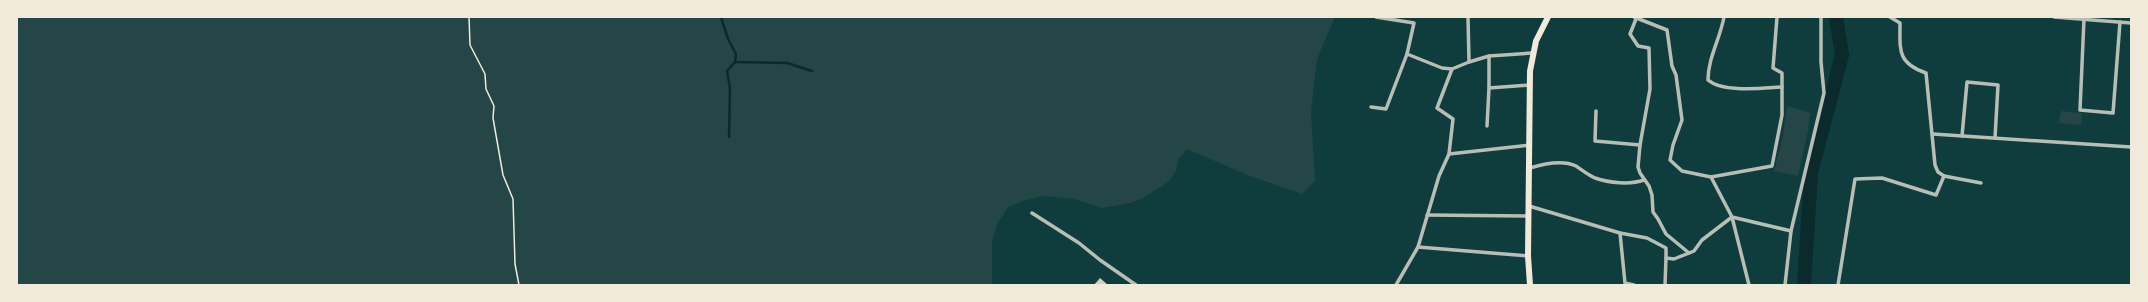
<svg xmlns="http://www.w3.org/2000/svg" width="2148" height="302" font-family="'Source Serif 4',serif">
	<rect width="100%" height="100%" fill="#0f3d3e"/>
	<g fill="#244646">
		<polygon points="17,17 1335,17 1317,59 1311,111 1315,181 1302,194 1245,174 1187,149 1178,160 1176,171 1168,182 1143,198 1130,203 1102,208 1074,199 1043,196 1025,200 1008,207 997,224 992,241 992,285 17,285"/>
		<polygon points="1787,106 1810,113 1808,131 1798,176 1774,171 1783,136"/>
		<polygon points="2061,111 2082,113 2081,125 2059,123"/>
	</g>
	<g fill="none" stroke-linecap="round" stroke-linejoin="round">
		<g stroke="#0a2a2b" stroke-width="2.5">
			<polyline points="721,17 728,39 736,54 735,62 727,71 730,88 729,137"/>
			<polyline points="735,62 787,63 812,71"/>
		</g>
		<polyline stroke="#0a2a2b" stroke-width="14" points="1804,285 1811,173 1842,55 1836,17"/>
	</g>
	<polygon fill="#cfcfc3" points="1100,278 1108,285 1094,285"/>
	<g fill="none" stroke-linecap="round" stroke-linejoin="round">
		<polyline stroke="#f1e9da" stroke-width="1.5" points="469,17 470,45 485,74 486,89 494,106 493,118 503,175 513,199 515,264 519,285"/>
		<g stroke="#b8beb3" stroke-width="3.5">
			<polyline points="1376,17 1414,23 1407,54 1442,68 1452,69"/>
			<path d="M1724,17C1720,39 1708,58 1708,80C1723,93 1763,88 1782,87"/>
			<polyline points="2054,17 2131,23"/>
			<polyline points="1636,19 1630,34 1638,46 1649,48 1650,89 1640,145 1638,167 1640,173 1649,186 1652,195 1653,212 1658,219 1666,234 1689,253"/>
			<polyline points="2084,19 2080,110 2113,113 2120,22"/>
			<polyline points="1489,56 1489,88 1530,85"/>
			<polyline points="1469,62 1489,56 1532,53"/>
			<polyline points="1371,107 1386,109 1407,54"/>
			<polyline points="1596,111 1595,141 1640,145"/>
			<polyline points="1487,126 1489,88"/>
			<polyline points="1933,134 2131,147"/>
			<polyline points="1962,136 1967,82 1998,85 1995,138"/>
			<polyline points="1449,154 1530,145"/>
			<path d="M1530,168C1543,164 1563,160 1576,166C1582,170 1588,175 1595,178C1609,183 1630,185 1644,180"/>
			<polyline points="1944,176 1981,183"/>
			<polyline points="1711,177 1772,166 1782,115 1782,73 1773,68 1777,17"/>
			<polyline points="1529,206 1620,233 1647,238 1666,248 1666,258 1674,259 1694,251 1702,240 1732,217 1711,177 1682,171 1670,160 1673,145 1682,120 1676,75 1672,66 1667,30 1634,17"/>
			<polyline points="1032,213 1079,243 1100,260 1136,285"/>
			<polyline points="1427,215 1529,216"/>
			<polyline points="1620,233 1625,283 1634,285"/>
			<polyline points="1418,247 1528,256"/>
			<polyline points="1396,285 1418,247 1439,176 1449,154 1453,119 1437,108 1452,69 1469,62 1468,17"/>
			<polyline points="1665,285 1666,258"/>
			<polyline points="1749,285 1732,217 1791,231"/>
			<polyline points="1785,285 1791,231 1824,93 1821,62 1821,17"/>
			<path d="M1838,285L1855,179L1882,178L1936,195L1944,176L1938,172L1935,165L1926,73C1897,63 1900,50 1900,23L1890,17"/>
		</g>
		<polyline stroke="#f1e9da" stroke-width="6" points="1530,285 1528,256 1530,71 1536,41 1548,17"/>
	</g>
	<rect width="2148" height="302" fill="none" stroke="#f1e9da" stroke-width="36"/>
</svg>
